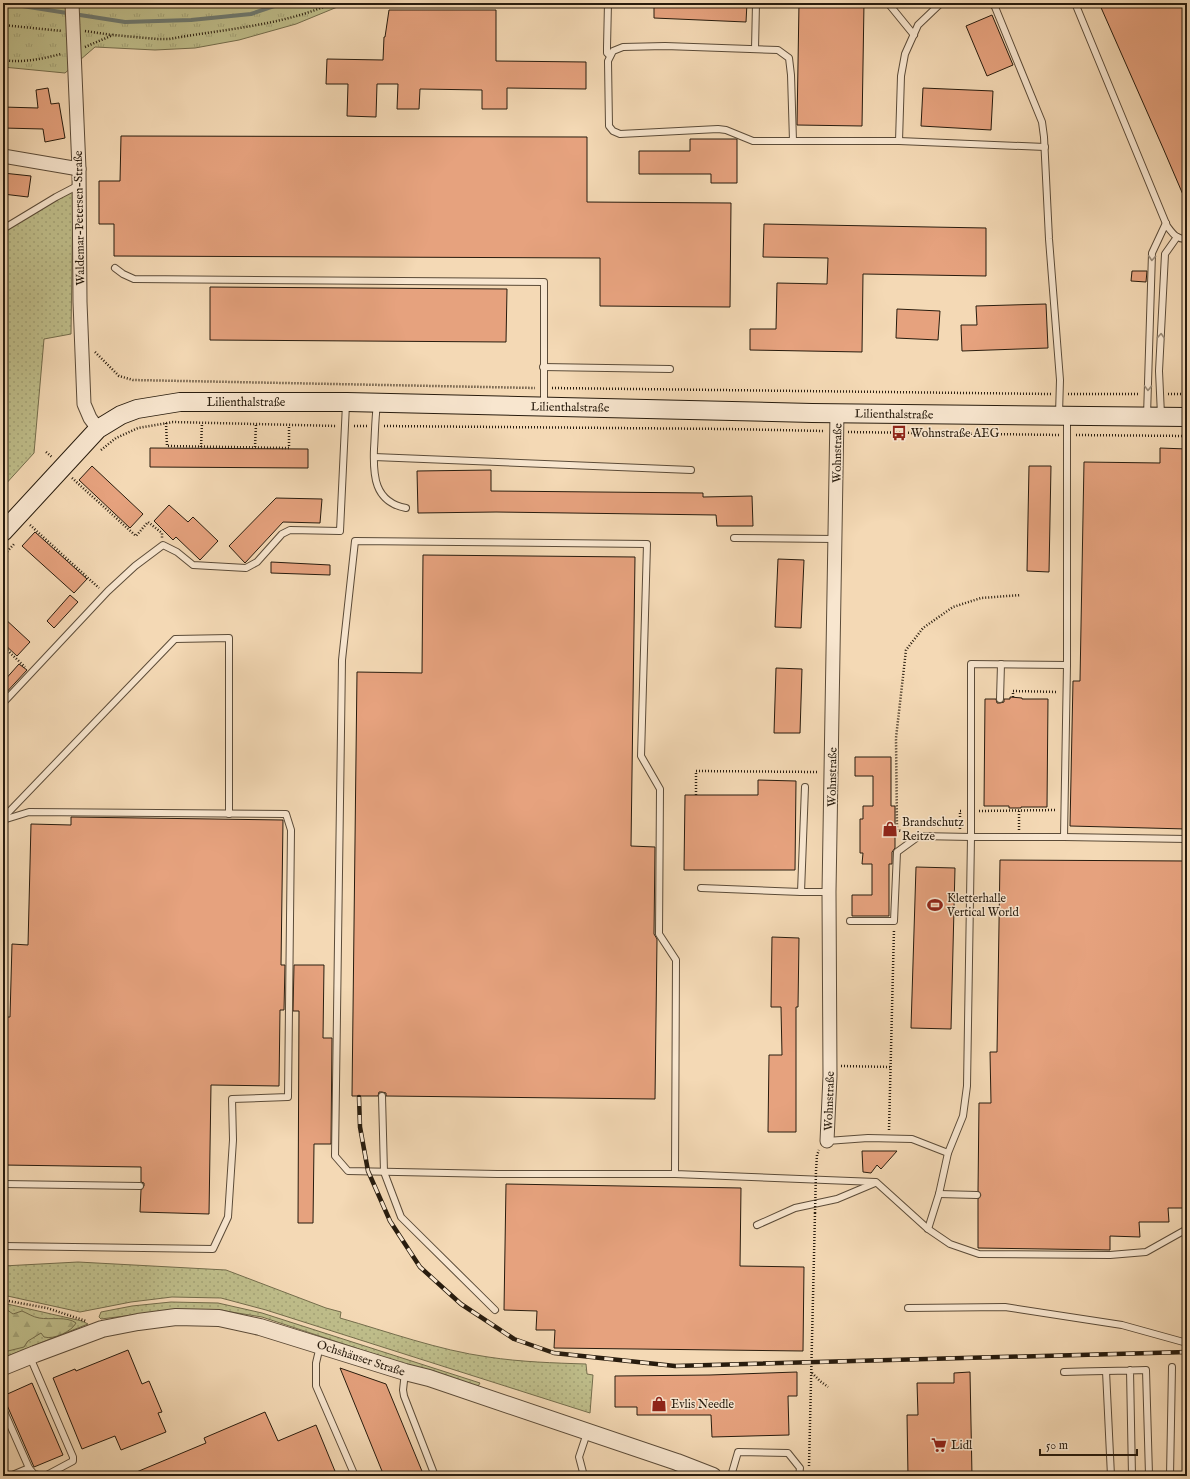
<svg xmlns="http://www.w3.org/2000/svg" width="1190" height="1479" font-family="'IM FELL English',serif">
	<defs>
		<pattern id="grass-dots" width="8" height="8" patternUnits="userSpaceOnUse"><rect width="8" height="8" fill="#bfbe8b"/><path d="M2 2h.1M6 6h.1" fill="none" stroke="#a4a377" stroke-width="1.8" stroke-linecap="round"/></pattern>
		<pattern id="forest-firs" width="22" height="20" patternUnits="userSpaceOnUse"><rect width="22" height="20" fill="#bfbe8b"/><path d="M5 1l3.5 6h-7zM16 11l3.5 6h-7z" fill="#a4a377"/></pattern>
		<pattern id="park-tufts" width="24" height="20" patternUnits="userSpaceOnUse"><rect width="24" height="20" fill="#bfbe8b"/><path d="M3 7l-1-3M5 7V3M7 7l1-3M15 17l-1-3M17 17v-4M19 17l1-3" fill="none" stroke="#a4a377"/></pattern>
	</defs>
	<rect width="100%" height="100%" fill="#f4d9b5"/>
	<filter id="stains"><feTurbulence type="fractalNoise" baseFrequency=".005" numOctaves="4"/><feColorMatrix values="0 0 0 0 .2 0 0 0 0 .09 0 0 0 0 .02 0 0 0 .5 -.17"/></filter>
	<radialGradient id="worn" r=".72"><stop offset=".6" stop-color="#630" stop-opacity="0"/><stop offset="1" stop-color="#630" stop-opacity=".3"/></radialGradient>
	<g fill="url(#grass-dots)" stroke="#746d4c">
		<polygon points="73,190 71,334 44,339 34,453 3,487 3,232"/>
		<path d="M78,1262L226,1270L326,1308L341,1312L340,1318C389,1332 438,1350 488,1357C521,1362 554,1363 586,1364L587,1374L593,1375L590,1413L266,1310L221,1298L172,1297L131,1302L80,1312L3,1295V1266Z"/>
		<polygon points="171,1302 218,1303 262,1313 480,1383 477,1388 262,1317 219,1310 173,1310 101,1319 99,1317 101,1312 132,1306"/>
		<polygon points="3,1303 82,1321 88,1324 3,1358"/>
	</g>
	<path fill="url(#forest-firs)" stroke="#746d4c" d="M3,1307L13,1314L22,1311C27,1313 33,1317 39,1318C50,1320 67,1316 76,1323C72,1331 54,1340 44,1337L41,1333L28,1341L24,1347L8,1351L3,1355Z"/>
	<polygon fill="url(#park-tufts)" stroke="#746d4c" points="3,3 347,3 296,24 239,40 195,48 155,50 95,47 65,73 3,67"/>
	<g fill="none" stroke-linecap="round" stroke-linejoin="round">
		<polyline stroke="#6e7a71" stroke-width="4" points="3,3 125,22 191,20 251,14 283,3"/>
	</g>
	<g fill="#e6a27e" stroke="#281c0e">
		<polygon points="654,3 747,3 746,22 654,18"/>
		<polygon points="799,3 864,3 862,126 797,125"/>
		<polygon points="1099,3 1187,3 1187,204 1163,148"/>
		<polygon points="389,10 496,10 496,61 586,62 586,89 507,88 507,109 482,109 482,90 420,89 419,109 397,109 398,84 377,84 376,117 347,116 348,84 326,84 327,59 383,60 384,37 385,37"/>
		<polygon points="992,15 1013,65 987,76 966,26"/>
		<polygon points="48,88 51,104 59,103 65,138 45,142 43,129 3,128 3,107 38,108 36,90"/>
		<polygon points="923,88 993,91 991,130 921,126"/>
		<polygon points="121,136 587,137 587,202 731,203 730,307 600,306 600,258 114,256 114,224 99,224 99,181 120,181"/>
		<polygon points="690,139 737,139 737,183 711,183 711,174 639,174 639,151 690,151"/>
		<polygon points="3,173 31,176 28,197 3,194"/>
		<polygon points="764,224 986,228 986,276 863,274 862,352 750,350 750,329 776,329 777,283 827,284 828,258 763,257"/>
		<polygon points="1132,271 1147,271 1146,282 1131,281"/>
		<polygon points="210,287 507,289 506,342 210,340"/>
		<polygon points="1046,304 1048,348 962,351 961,325 977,325 976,306"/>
		<polygon points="897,309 940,311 938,340 896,338"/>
		<polygon points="150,448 308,449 308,468 150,467"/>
		<polygon points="1160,448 1187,449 1187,829 1070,826 1073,681 1080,681 1084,462 1160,463"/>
		<polygon points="92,466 143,514 130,528 79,480"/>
		<polygon points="1029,466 1051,466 1049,572 1027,571"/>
		<polygon points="491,470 491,491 703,493 703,497 752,496 753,526 717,526 716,515 496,512 418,513 417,471"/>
		<polygon points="276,498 322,499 320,523 283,522 245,563 229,546"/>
		<polygon points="169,505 188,522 193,517 218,541 200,560 176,537 173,540 154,521"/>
		<polygon points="35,532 87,579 74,593 22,546"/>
		<polygon points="423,555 635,557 631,846 655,847 654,934 657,939 655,1099 386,1096 386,1093 382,1092 379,1092 378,1096 352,1096 357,672 422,673"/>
		<polygon points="778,559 804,560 801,628 775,627"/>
		<polygon points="271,562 330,565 330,575 271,573"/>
		<polygon points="70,595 78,602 54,628 47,621"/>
		<polygon points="3,617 30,642 17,656 3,643"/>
		<polygon points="19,664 27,670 3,696 3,682"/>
		<polygon points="776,668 802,669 800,733 774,733"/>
		<polygon points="1010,697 1022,698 1022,699 1048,699 1047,807 1021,807 1021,808 1009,808 1009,806 984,806 985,699 996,699 997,703 1000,703 1004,702 1004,699 1010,699"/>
		<polygon points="855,757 891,757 891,806 895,806 895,848 892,852 892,864 889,864 889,916 852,916 852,895 872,895 872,864 862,864 863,853 860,853 860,819 863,819 863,806 873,806 873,776 855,776"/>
		<polygon points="758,780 796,781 795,870 684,870 685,795 758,795"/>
		<polygon points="71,817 283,820 281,965 285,965 284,1010 280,1010 279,1086 211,1085 209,1214 140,1212 141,1190 144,1186 144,1183 141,1182 141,1167 3,1165 3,1017 10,1017 12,944 28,945 31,824 71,825"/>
		<polygon points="1000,860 1187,861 1187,1208 1168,1208 1169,1222 1139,1222 1140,1237 1110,1236 1110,1250 978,1248 978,1199 981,1195 978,1191 979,1103 991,1103 990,1052 997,1052"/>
		<polygon points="916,867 955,868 951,1029 911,1028"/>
		<polygon points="772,937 799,938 798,1007 796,1007 796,1132 768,1132 769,1055 782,1055 781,1007 771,1007"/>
		<polygon points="294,965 324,965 323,1038 332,1038 331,1144 314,1144 313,1223 298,1223 299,1011 293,1011"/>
		<polygon points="862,1151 897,1151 881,1169 877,1165 871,1173 863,1172"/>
		<polygon points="506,1184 741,1188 740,1266 804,1267 803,1351 554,1348 555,1330 536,1330 537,1311 504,1310"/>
		<polygon points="128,1350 142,1384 149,1381 162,1412 158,1413 166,1432 121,1450 115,1436 82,1449 53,1378 75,1369 76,1371"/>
		<polygon points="340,1368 386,1384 424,1476 384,1476"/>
		<polygon points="797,1372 797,1396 788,1396 789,1435 712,1437 711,1415 637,1415 637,1407 615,1407 615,1376 710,1375"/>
		<polygon points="970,1372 972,1476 908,1476 907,1415 918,1415 917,1383 954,1383 954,1373"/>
		<polygon points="32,1383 63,1455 34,1467 3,1396"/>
		<polygon points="265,1412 278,1441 316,1425 337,1476 127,1476 206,1443 204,1438"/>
	</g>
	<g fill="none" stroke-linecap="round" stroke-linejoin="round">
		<defs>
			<g id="service">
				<polyline points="608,3 607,47 607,53 610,56"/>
				<polyline points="888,3 914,35"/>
				<polyline points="992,3 995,7 1042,122 1044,137 1049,239 1060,380 1059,414"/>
				<path d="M1075,3L1167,226C1173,234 1176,239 1187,239"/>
				<polyline points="755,49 756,3"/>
				<polyline points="793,141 791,75 789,58 778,50 665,46 623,47 613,51 608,61 609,126 613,131 620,134 718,129 726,130 753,141 899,141 1045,147"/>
				<polyline points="899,141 901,76 905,54 918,25 941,3"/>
				<polyline points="3,229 56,197 79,185"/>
				<polyline points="115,268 123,274 134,279 544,282 544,405"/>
				<polyline points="543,367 670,369"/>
				<path d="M377,404C375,419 375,434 374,449C373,475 374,502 406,508"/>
				<polyline points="1161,415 1159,371 1165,254 1177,237"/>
				<polyline points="1147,416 1152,253 1166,223"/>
				<polyline points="374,457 691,470"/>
				<polyline points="734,538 835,539"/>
				<polyline points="1000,699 1001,664"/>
				<polyline points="3,703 108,591 135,566 163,545 177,552 193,565 246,568 257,562 282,534 290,530 340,531 346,404"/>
				<polyline points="3,818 175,639 229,638 229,814"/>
				<polyline points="3,820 29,812 286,814 291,830 288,1097 232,1099 233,1140 228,1217 213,1249 3,1246"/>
				<polyline points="1064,837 1067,665 1067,418"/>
				<polyline points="3,852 3,860"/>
				<polyline points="701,888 801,892 829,892"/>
				<polyline points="801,892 805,787"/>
				<polyline points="850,921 894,921 897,852 919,836 971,837 971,664 1067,665"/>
				<polyline points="382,1096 384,1172 401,1217 495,1310"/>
				<polyline points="827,1141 868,1138 912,1139 948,1153"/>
				<polyline points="675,1174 676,960 659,934 660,789 641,756 647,544 355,541 342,660 335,1156 348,1171 497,1174 675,1174 876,1182 928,1229 950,1244 979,1254 1110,1255 1146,1252 1187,1229"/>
				<polyline points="3,1184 140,1186"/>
				<polyline points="939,1194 977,1195"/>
				<polyline points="757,1225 795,1208 837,1199 875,1183"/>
				<polyline points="928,1229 939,1194 948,1153 963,1116 967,1086 971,837 1064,837 1187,839"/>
				<polyline points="908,1308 1005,1307 1122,1325 1187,1343"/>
				<polyline points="320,1346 316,1363 316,1386 355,1476"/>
				<polyline points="30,1357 73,1457 73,1461 45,1476"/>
				<polyline points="1106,1371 1111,1476"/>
				<polyline points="405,1372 403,1390 404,1396 435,1476"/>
				<path d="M1064,1372C1091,1371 1119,1371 1146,1370L1149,1475L1132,1476L1130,1370"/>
				<polyline points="3,1409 29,1468 34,1474 42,1476"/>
				<polyline points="10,1476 29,1468"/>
				<polyline points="584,1476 579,1457 587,1433"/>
				<polyline points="731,1476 738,1452 788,1453 800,1468 799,1476"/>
				<polyline points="1170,1476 1172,1367"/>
			</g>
			<g id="minor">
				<polyline points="72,3 79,169 80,302 84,404 90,418 98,429"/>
				<polyline points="3,156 79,169"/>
				<polyline points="827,1141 830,1076 829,892 837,413"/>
			</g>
			<polyline id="tertiary" points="3,1367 35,1354 102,1329 138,1322 176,1317 219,1318 260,1327 405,1372 429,1378 677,1462 713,1476"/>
			<polyline id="secondary" points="3,532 98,429 121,415 137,409 180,402 347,402 812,413 1187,417"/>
		</defs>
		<use href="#service" stroke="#5b4b38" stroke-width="8"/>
		<use href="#minor" stroke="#5b4b38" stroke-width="15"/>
		<use href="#tertiary" stroke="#5b4b38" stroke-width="18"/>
		<use href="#secondary" stroke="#281c0e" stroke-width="20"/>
		<g stroke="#281c0e" stroke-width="2.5" stroke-dasharray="1 2" stroke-linecap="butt">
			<polyline points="3,25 62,31"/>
			<polyline points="85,31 112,35"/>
			<path d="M85,47L113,35L157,39H169C224,29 281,26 333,3"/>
			<path d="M3,60C24,63 41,59 61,54"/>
			<polyline points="95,352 119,376 133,380 535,388"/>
			<polyline points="552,388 1051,394"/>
			<polyline points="1068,394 1139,394"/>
			<polyline points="1168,394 1187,394"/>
			<polyline points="166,423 167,446 289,448 289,425"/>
			<polyline points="354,426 367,426"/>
			<polyline points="384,426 727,429 825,431"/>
			<polyline points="848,432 1059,435"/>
			<polyline points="1076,435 1187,436"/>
			<polyline points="201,447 202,423"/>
			<polyline points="255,447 256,424"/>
			<polyline points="101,450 116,438 138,428 173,422 337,426"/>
			<polyline points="46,452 52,457"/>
			<polyline points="72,478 136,536 148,522 162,533 162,538"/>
			<polyline points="30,525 99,588"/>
			<polyline points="3,556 15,543"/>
			<polyline points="3,646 25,667"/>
			<polyline points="1013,697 1013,691 1058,692"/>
			<polyline points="696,795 696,771 819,772"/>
			<polyline points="979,811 1056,810"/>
			<polyline points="960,829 960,811 962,811"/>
			<polyline points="1019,830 1019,810"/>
			<polyline points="909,833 897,830 896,738 906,650 923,628 953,607 981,598 1021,595"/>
			<polyline points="841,1066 891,1067"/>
			<polyline points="889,1130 894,929"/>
			<polyline points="816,1171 817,1155 819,1150"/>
			<polyline points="3,1300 47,1308 86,1321"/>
			<polyline points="812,1373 820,1381 828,1387"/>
			<polyline points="809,1466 815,1213"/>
		</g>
		<use href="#service" stroke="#f8e6cf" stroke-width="6"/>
		<use href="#minor" stroke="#f8e6cf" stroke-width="13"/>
		<use href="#tertiary" stroke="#f8e6cf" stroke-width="16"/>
		<use href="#secondary" stroke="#f8e6cf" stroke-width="18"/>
		<defs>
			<polyline id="rail" points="359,1097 360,1127 368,1171 390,1221 420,1267 461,1304 514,1339 554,1353 675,1366 1187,1352"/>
		</defs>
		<use href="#rail" stroke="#281c0e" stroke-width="4.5"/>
		<use href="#rail" stroke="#f8e6cf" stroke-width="3" stroke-dasharray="9" stroke-linecap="butt"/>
		<polyline stroke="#281c0e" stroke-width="2.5" stroke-dasharray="1 2" stroke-linecap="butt" points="815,1213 816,1171"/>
	</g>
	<defs><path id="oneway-chevron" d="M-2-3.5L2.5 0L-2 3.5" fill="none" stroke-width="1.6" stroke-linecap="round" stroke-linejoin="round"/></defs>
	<g stroke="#9a8b78">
		<use href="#oneway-chevron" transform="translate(1152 258) rotate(94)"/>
		<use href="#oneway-chevron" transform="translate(1161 336) rotate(-87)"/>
		<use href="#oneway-chevron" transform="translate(1148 388) rotate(92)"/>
	</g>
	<defs>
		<symbol id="bus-bare" viewBox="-9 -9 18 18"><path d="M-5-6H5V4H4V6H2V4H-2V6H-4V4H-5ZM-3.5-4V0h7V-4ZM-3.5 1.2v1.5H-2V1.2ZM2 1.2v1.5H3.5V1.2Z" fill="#8f2418" stroke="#f8e6cf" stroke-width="2.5" paint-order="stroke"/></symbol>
		<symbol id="shop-bare" viewBox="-9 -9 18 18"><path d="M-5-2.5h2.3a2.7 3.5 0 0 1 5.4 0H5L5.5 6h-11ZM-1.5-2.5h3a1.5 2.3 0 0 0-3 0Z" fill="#8f2418" stroke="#f8e6cf" stroke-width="2.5" paint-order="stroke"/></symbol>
		<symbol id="stadium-bare" viewBox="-9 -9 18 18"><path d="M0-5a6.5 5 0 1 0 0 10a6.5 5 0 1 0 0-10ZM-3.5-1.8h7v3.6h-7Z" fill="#8f2418" stroke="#f8e6cf" stroke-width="2.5" paint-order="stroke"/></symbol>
		<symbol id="supermarket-bare" viewBox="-9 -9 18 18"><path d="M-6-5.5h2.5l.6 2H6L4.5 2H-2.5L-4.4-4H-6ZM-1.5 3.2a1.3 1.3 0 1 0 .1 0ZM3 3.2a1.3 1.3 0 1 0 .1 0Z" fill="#8f2418" stroke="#f8e6cf" stroke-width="2.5" paint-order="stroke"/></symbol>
	</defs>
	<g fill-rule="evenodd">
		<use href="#bus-bare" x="888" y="422" width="22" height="22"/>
		<use href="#shop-bare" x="879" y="818" width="22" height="22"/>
		<use href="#stadium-bare" x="924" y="894" width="22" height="22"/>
		<use href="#shop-bare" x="648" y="1393" width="22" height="22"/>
		<use href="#supermarket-bare" x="928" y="1434" width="22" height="22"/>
	</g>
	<g text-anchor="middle" stroke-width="3" stroke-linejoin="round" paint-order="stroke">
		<g font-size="12" fill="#281c0e" stroke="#f8e6cf">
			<text transform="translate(79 218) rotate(-91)" y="4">Waldemar-Petersen-Straße</text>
			<text x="246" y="406">Lilienthalstraße</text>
			<text transform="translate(570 407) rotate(1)" y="4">Lilienthalstraße</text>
			<text transform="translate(894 414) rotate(1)" y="4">Lilienthalstraße</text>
			<text transform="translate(837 453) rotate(-89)" y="4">Wohnstraße</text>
			<text transform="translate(832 777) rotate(-89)" y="4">Wohnstraße</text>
			<text transform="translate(829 1101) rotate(-88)" y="4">Wohnstraße</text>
			<text transform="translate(361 1358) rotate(18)" y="4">Ochshäuser Straße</text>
		</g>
		<g font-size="12" fill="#281c0e" stroke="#f8e6cf" text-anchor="start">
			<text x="911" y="437">Wohnstraße AEG</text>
			<text x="902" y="826">Brandschutz<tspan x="902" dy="14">Reitze</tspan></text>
			<text x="947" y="902">Kletterhalle<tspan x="947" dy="14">Vertical World</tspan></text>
			<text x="671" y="1408">Evlis Needle</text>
			<text x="951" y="1449">Lidl</text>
		</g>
	</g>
	<rect width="1190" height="1479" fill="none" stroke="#f4d9b5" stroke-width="16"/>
	<rect x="4" y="4" width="1182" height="1471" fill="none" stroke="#281c0e" stroke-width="2"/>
	<rect x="8" y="8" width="1174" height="1463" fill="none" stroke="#281c0e"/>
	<path d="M1040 1449v6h97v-6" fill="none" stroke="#281c0e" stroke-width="2"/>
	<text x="1046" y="1449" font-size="12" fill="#281c0e" stroke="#f8e6cf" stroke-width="3" paint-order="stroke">50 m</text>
	<rect width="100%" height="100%" filter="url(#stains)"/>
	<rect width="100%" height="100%" fill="url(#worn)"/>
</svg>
